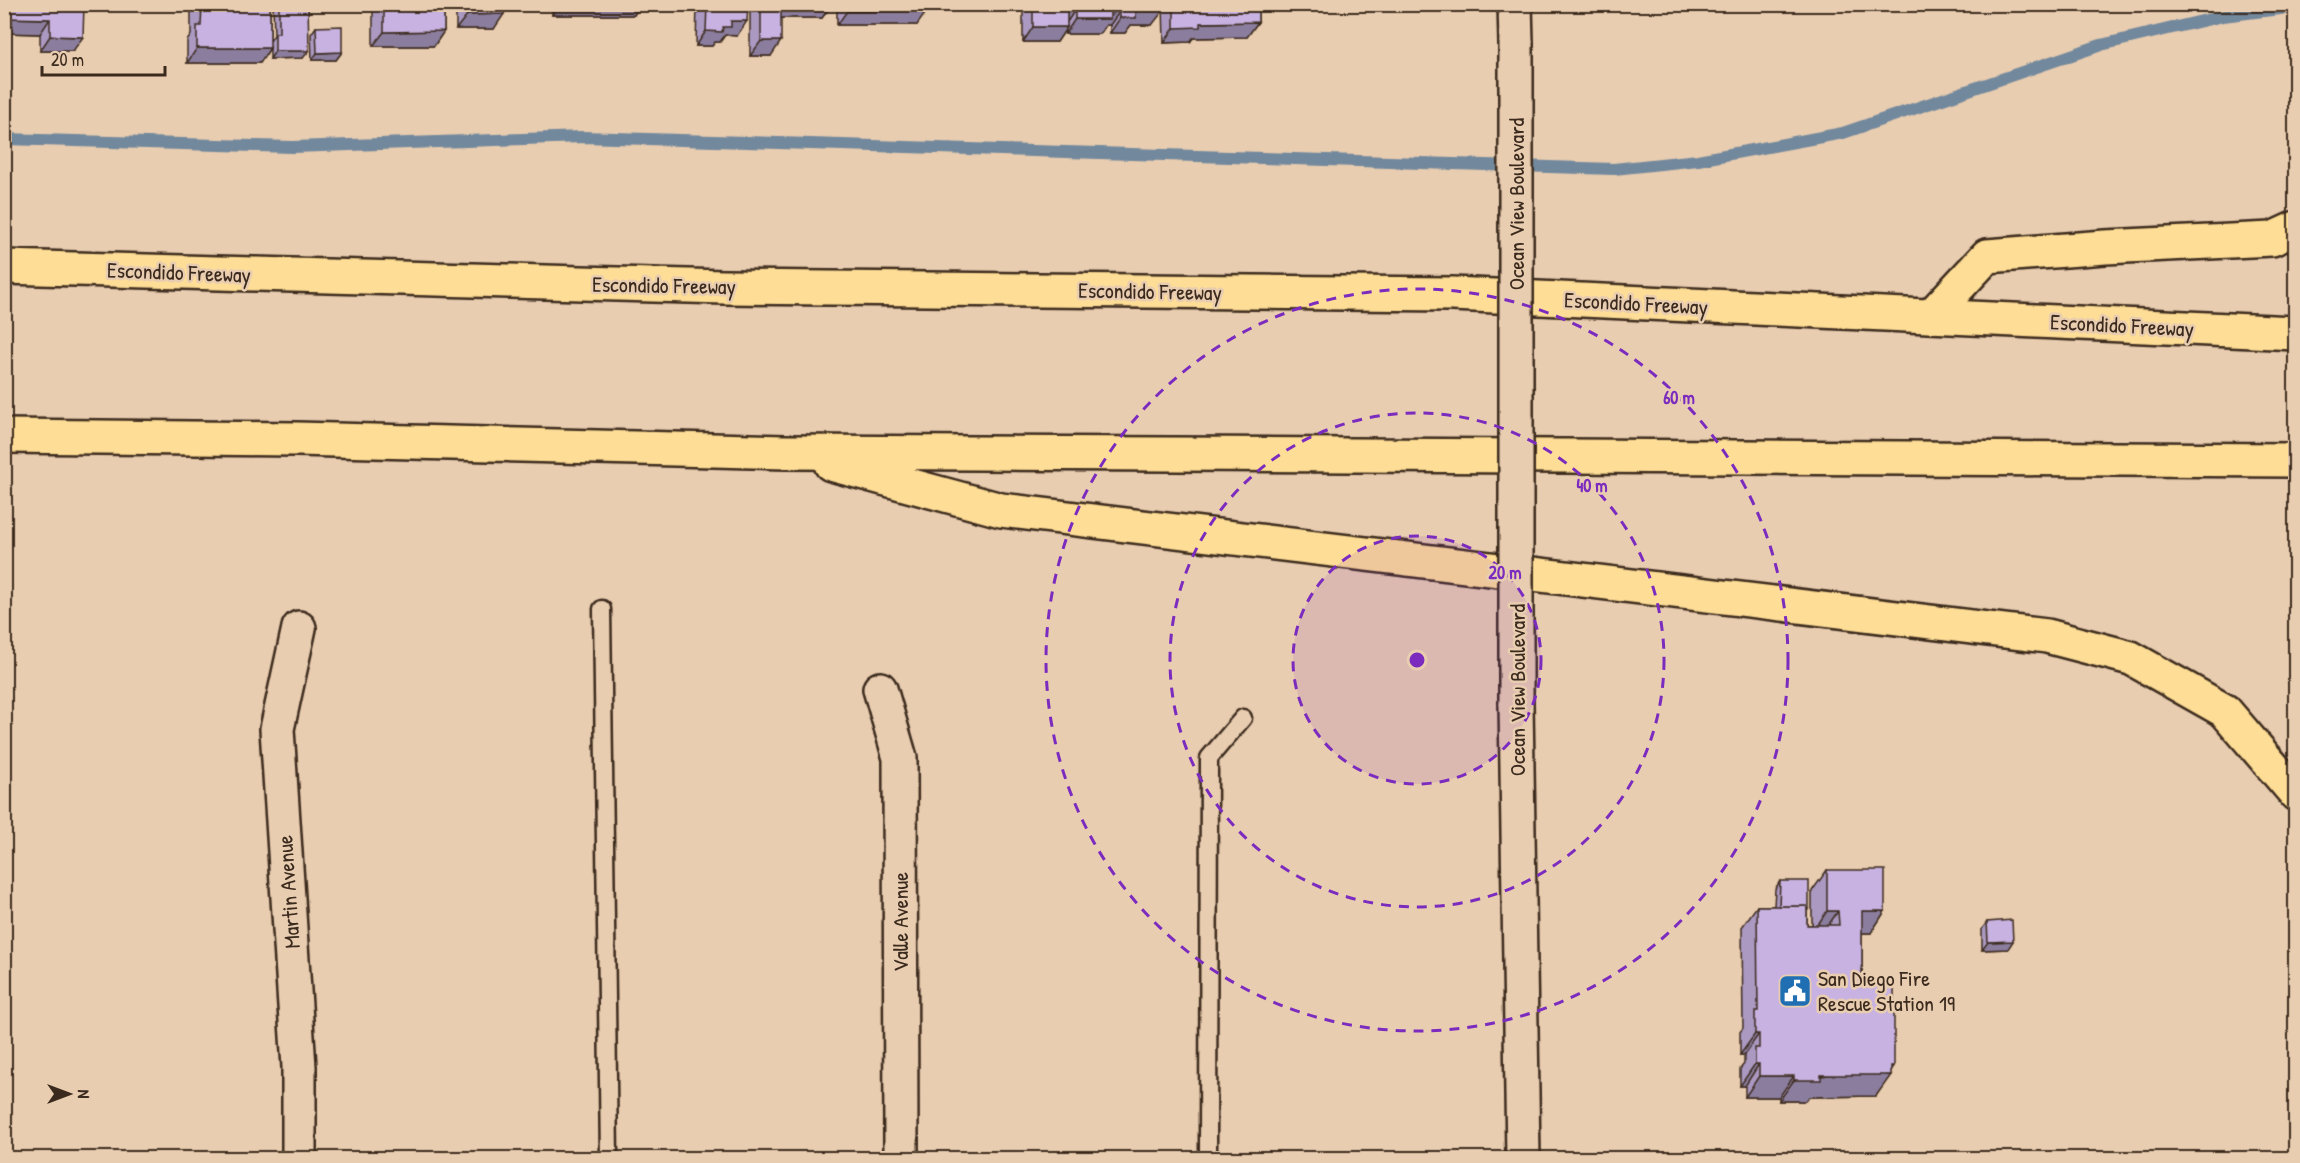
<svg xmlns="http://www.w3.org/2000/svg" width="2300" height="1163" font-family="'Patrick Hand',sans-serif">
	<rect width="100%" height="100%" fill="#e9cdb0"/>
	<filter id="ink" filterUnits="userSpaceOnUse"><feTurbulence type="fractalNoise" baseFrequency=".0167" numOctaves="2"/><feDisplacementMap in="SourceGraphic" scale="12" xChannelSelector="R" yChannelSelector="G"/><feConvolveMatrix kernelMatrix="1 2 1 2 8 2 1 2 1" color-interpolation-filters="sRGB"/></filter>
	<g filter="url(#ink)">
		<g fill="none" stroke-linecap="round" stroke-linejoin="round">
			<polyline stroke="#71889d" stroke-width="12" points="4,139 293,147 583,137 1614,169 1698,160 1843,133 2101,45 2223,16 2296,7"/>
			<defs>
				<g id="service">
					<polyline points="602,609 609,1158"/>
					<polyline points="1208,1158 1209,758 1243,718"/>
				</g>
				<g id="minor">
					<polyline points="299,628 277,729 299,1067 299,1158"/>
					<polyline points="880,689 900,758 901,1158"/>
				</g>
				<g id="secondary">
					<polyline points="1515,4 1516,43"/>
					<polyline points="1516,703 1523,1158"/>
				</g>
				<g id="motorway">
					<polyline points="4,267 724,287 1452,294 2296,333"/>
					<polyline points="1931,316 1987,256 2105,247 2272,239 2296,228"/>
					<polyline points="4,436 297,439 786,452 2296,460"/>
					<polyline points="831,464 1001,510 2047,636 2131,658 2225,711 2296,794"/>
				</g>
			</defs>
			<use href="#service" stroke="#3b2a1e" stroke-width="21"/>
			<use href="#minor" stroke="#3b2a1e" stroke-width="38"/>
			<use href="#secondary" stroke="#3b2a1e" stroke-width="38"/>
			<use href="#motorway" stroke="#3b2a1e" stroke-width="38"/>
			<use href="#service" stroke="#e9cdb0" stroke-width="16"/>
			<use href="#minor" stroke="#e9cdb0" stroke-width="33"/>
			<use href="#secondary" stroke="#e9cdb0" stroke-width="33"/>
			<use href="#motorway" stroke="#fedd96" stroke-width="33"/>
			<defs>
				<polyline id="secondary-bridge" points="1516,43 1516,703"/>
			</defs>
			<use href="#secondary-bridge" stroke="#3b2a1e" stroke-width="38" stroke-linecap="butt"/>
			<use href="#secondary-bridge" stroke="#e9cdb0" stroke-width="33"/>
		</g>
		<g fill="#ab99c2" stroke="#3b2a1e" stroke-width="1.5">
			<polygon points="84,4 73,51 40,51 40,34 4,33"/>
			<polygon points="191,4 270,4 270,41 274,35 273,4 308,4 303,58 270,59 270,48 260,63 187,63 187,41 191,35"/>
			<polygon points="354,4 444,4 444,31 434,46 373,46 373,5 354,6"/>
			<polygon points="456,4 542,4 541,6 504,6 494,29 456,29"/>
			<polygon points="552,4 641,4 634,15 552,15"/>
			<polygon points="697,4 748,4 737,36 725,35 720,42 715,42 712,46 696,46"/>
			<polygon points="750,4 832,4 822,18 781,18 771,56 750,56"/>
			<polygon points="837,4 927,4 917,25 837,25"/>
			<polygon points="1023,4 1163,4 1152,25 1131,25 1125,33 1110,33 1110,25 1106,25 1100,34 1065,34 1065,30 1057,42 1023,42"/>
			<polygon points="1163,4 1258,4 1258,22 1247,37 1193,38 1190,42 1164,43"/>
			<polygon points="316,27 342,52 336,60 312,60 311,34"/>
			<polygon points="1827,870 1885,911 1871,933 1862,933 1862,985 1894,1066 1876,1096 1809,1097 1806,1101 1779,1101 1779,1097 1745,1097 1745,1086 1740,1086 1740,1069 1744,1064 1744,1055 1740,1055 1740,1032 1743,1028 1742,927 1757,906 1774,906 1775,889 1780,881 1809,909 1807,911 1807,925 1812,925 1812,891"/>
			<polygon points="1987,922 2008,949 1982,950 1982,929"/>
		</g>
		<g fill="#8b7d9e" stroke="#3b2a1e" stroke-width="1.5">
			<polygon points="354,4 374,4 354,6"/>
			<polygon points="498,4 542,4 541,6 503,6"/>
			<polygon points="559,4 641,4 634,15 552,15"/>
			<polygon points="780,4 832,4 822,18 771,18"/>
			<polygon points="1112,6 1115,6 1106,19 1109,19 1115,11 1120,11 1110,25 1106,25 1100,34 1065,34 1075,19 1103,19"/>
			<polygon points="1067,10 1075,10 1065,25"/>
			<polygon points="847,11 927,11 917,25 837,25"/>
			<polygon points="1136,11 1163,11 1152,25 1131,25 1125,33 1110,33 1120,18"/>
			<polygon points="504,14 494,29 456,29 467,15"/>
			<polygon points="4,18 50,19 40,34 4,33"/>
			<polygon points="731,21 747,21 737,36 725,35 720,42 715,42 712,46 696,46 706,31 723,27"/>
			<polygon points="1258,22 1247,37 1193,38 1190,42 1164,43 1174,28 1200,23"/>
			<polygon points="1033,27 1067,27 1057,42 1023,42"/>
			<polygon points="444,31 434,46 373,46 384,32"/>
			<polygon points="50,36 83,37 73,51 40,51"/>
			<polygon points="761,41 781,41 771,56 750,56"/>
			<polygon points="197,48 270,48 260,63 187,63"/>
			<polygon points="275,51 309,51 303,58 270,59"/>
			<polygon points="342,52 336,60 312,60 317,53"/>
			<polygon points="1827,911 1838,911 1823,933 1812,933"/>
			<polygon points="1862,911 1885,911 1871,933 1847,933"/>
			<polygon points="2013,941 2008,949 1982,950 1988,942"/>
			<polygon points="1755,1034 1759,1034 1744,1055 1740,1055"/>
			<polygon points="1755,1064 1759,1064 1745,1086 1740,1086"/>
			<polygon points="1891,1066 1894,1066 1888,1075 1891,1075 1876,1096 1809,1097 1806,1101 1779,1101 1794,1080"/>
			<polygon points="1759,1076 1794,1076 1779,1097 1745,1097"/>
		</g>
		<g fill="#c7b2e1" stroke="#3b2a1e" stroke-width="1.5">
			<polygon points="4,4 84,4 83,37 50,36 50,19 4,18"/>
			<polygon points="202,4 270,4 270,48 197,48 197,26 201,26"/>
			<polygon points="279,4 308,4 309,51 275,51 275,33 279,33"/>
			<polygon points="384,4 444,4 444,31 384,32"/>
			<polygon points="467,4 504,4 504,14 467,15"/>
			<polygon points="707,4 748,4 747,21 731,21 731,27 723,27 722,32 706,31"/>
			<rect x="761" y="4" width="20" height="37"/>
			<rect x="847" y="4" width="80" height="7"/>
			<polygon points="1033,4 1110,4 1110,19 1075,19 1075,10 1067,10 1067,27 1033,27"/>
			<polygon points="1112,4 1163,4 1163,11 1136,11 1136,18 1120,18 1120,11 1115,11 1115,6 1112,6"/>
			<polygon points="1174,4 1258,4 1258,22 1200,23 1200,27 1174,28"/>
			<polygon points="342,26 342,52 317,53 316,27"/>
			<polygon points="1827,870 1885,870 1885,911 1862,911 1862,985 1894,984 1894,1066 1891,1066 1891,1075 1821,1075 1821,1080 1794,1080 1794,1076 1759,1076 1759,1064 1755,1064 1755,1048 1759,1048 1759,1034 1755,1034 1755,1011 1758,1011 1757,906 1807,906 1807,925 1839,925 1838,911 1827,911"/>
			<polygon points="1780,881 1809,881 1809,909 1807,909 1807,906 1779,906"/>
			<polygon points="2012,920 2013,941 1988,942 1987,922"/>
		</g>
	</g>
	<circle cx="1417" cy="660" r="124" fill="#7b2cbf" fill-opacity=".12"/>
	<g fill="none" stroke="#7b2cbf" stroke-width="3" stroke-dasharray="10 8">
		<circle cx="1417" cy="660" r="124"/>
		<circle cx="1417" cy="660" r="247"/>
		<circle cx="1417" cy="660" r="371"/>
	</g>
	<defs>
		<symbol id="civic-square" viewBox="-11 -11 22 22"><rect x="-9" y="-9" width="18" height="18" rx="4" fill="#1f6fb2" stroke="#e9cdb0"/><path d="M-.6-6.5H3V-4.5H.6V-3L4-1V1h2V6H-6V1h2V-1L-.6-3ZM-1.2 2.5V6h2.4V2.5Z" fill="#fff"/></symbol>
	</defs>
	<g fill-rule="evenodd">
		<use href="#civic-square" x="1776" y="972" width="38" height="38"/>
	</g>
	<g text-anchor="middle" stroke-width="5" stroke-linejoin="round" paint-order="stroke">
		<g font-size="22" fill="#3b2a1e" stroke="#e9cdb0">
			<text transform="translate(1516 204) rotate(-90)" y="8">Ocean View Boulevard</text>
			<text transform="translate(179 272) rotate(2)" y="8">Escondido Freeway</text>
			<text transform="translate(664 285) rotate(1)" y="8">Escondido Freeway</text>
			<text transform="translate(1150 291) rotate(1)" y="8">Escondido Freeway</text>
			<text transform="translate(1636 303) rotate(3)" y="8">Escondido Freeway</text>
			<text transform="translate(2122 325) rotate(3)" y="8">Escondido Freeway</text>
			<text transform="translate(1517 690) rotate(-90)" y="8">Ocean View Boulevard</text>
			<text transform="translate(288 892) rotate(-94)" y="8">Martin Avenue</text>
			<text transform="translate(900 922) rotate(-90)" y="8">Valle Avenue</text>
		</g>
		<g font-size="22" fill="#3b2a1e" stroke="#e9cdb0" text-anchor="start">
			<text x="1818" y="986">San Diego Fire<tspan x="1818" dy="25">Rescue Station 19</tspan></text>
		</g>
	</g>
	<circle cx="1417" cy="660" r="9" fill="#7b2cbf" stroke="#e9cdb0" stroke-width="3"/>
	<g font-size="18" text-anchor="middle" font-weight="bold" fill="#7b2cbf" stroke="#e9cdb0" stroke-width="5" stroke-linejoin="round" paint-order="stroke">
		<text x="1679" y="404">60 m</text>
		<text x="1592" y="492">40 m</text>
		<text x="1505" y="579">20 m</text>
	</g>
	<rect width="2300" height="1163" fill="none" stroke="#e9cdb0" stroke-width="24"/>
	<rect x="12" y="12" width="2276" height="1139" fill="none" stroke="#3b2a1e" stroke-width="2" filter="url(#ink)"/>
	<g transform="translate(69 1094) rotate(90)" stroke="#e9cdb0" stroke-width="4.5" paint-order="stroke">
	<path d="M0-4.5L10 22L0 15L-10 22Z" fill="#3b2a1e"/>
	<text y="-9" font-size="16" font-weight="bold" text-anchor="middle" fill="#3b2a1e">N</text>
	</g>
	<path d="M42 66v9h123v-9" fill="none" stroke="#3b2a1e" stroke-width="3"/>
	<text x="51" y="66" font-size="18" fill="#3b2a1e" stroke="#e9cdb0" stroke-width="4.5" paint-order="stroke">20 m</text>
</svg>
